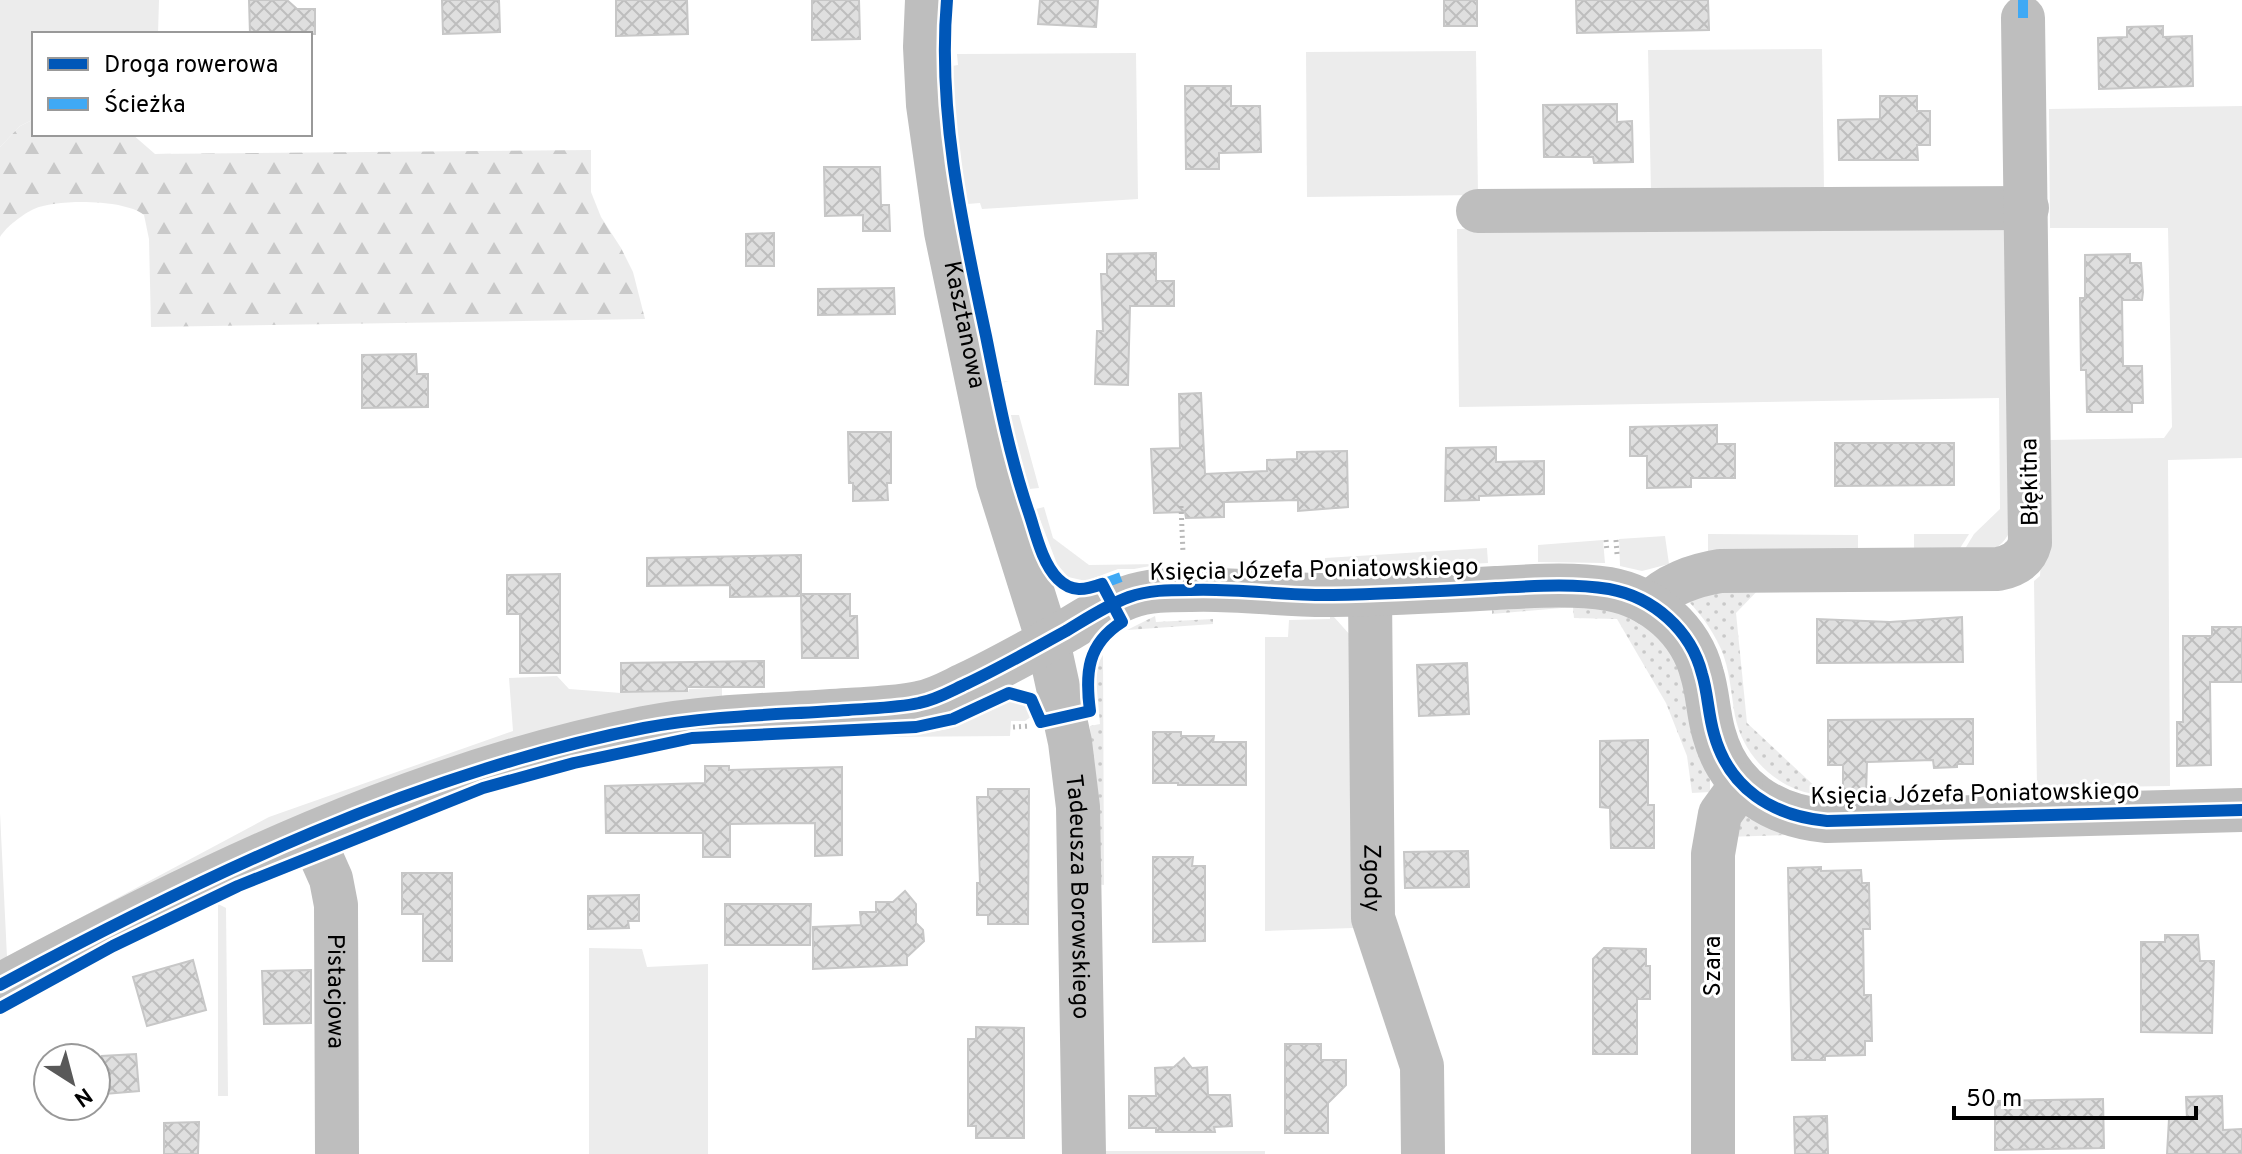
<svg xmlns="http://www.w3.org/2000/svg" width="2242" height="1154" font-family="Overpass,sans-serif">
	<defs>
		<pattern id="forest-firs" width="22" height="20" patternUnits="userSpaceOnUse" patternTransform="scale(2)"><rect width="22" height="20" fill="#ececec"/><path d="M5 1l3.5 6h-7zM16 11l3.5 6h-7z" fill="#c9c9c9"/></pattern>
		<pattern id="garden-dots" width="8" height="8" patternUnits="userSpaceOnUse" patternTransform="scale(2)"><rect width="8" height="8" fill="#ececec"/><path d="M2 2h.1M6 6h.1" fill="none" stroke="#c9c9c9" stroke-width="1.8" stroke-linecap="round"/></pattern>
		<pattern id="building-cross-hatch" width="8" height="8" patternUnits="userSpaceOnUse" patternTransform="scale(2)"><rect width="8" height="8" fill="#dfdfdf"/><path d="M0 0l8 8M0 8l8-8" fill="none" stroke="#bebebe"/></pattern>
	</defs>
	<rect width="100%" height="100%" fill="#fff"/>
	<g fill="#ececec">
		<polygon points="0,0 159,0 158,34 34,34 34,119 20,126 0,147"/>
		<polygon points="1822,49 1824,190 1651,193 1648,50"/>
		<polygon points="1476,51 1478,195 1307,197 1306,52"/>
		<polygon points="1136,53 1138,199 982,209 980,203 967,204 956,126 952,66 958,65 957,54"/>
		<polygon points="2242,106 2242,458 2168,460 2170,786 2037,788 2034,581 2040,576 2048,440 2164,438 2172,427 2168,228 2050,228 2049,109"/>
		<path d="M2011,219L2018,517C2000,552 1998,550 1960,557L1974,534L2000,509L1999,398L1459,407L1457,229Z"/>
		<polygon points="1009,381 1002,383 1010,415 1019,415 1039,488 1029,489 1001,382"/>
		<polygon points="1044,507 1053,538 1089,565 1161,564 1134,569 1118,569 1086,581 1068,577 1057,564 1036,509"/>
		<polygon points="1708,534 1858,535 1858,557 1708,561"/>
		<polygon points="1914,534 1969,534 1955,556 1914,550"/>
		<polygon points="1665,536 1669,564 1642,571 1620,566 1619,539"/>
		<polygon points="1603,540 1605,563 1538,562 1538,545"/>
		<polygon points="1487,548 1488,563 1325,571 1325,558"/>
		<polygon points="1330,616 1334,617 1351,636 1353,928 1265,931 1265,637 1288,637 1289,620 1330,619"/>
		<polygon points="557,676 569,689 621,693 688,692 689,689 722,688 722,702 0,970 0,813 7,957 269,817 513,731 509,678"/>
		<polygon points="1012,700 1025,704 1032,716 1025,721 1011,721 1010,736 880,737 913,735 948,729"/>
		<polygon points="218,904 226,908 228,1096 218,1096"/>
		<polygon points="589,948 642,949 647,967 708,964 708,1154 589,1154"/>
		<rect x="1096" y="1151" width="169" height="3"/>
	</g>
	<path fill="url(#forest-firs)" d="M34,119V134H132L155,154L591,150V192L601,217L621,248L633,272L645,319L151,327L149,239L144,215C124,199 57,199 34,209C23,214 6,227 0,237V147L20,126Z"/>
	<g fill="url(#garden-dots)">
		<path d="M1764,584L1736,613L1747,723L1822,793L1870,794C1852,794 1832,797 1814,794C1774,787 1743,755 1735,716C1731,693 1730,670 1721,649C1711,627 1698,610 1681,594Z"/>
		<polygon points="1595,604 1643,620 1677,657 1710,778 1710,792 1692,793 1687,756 1666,703 1617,619 1574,618 1573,607 1492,614 1492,609"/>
		<polygon points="1155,616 1156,622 1213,619 1213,624 1127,630"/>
		<polygon points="1103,655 1104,885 1095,884 1090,726 1100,724 1095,668"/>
		<polygon points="1741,814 1820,834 1725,837"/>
	</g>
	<g fill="url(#building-cross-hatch)" stroke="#c7c7c7" stroke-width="2">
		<polygon points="249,0 287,0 297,9 315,9 315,34 250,34"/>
		<polygon points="442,0 499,0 500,32 443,34"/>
		<polygon points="616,0 687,0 688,34 616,36"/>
		<polygon points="812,0 859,0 860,39 812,40"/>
		<polygon points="1040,0 1098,0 1096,27 1038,24"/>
		<rect x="1444" y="0" width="33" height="26"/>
		<polygon points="1576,0 1708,0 1709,30 1577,33"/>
		<polygon points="2163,26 2163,37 2192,36 2193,86 2099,89 2098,38 2127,37 2127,27"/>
		<polygon points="1185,86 1231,86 1231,106 1260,106 1261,152 1219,153 1219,169 1186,169"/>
		<polygon points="1880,96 1917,96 1917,111 1930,111 1930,145 1917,145 1918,160 1839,160 1838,120 1880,119"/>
		<polygon points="1617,104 1617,122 1632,121 1633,162 1594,163 1593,157 1544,157 1543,105"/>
		<polygon points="824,167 880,167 881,205 889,205 890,231 863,231 863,215 825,216"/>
		<polygon points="774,233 774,266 746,266 746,234"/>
		<polygon points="1156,253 1156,281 1174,281 1174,306 1130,306 1128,385 1095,384 1097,331 1103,331 1101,274 1107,274 1107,254"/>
		<polygon points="2130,254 2130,263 2141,263 2143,292 2142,300 2122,300 2123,366 2142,366 2143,403 2132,403 2132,412 2087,412 2086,370 2081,370 2080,298 2085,298 2085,255"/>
		<polygon points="894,288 895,314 818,315 818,289"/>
		<polygon points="416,354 417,374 428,374 428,407 362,408 362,355"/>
		<polygon points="1201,393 1205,474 1267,471 1267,460 1297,459 1297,452 1347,451 1348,507 1298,511 1298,500 1224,502 1224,517 1186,518 1185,512 1154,513 1151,449 1180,448 1179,394"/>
		<polygon points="1717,425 1717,444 1735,444 1735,478 1691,478 1691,487 1647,488 1647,456 1630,456 1630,427"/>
		<polygon points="848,432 891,432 891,483 887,483 888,500 853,501 853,483 849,483"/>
		<polygon points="1835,443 1954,443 1954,485 1835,486"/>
		<polygon points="1496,447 1496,462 1544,461 1544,494 1479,496 1479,500 1445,501 1446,448"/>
		<polygon points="801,555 801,596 730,597 730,585 647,586 647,558"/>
		<polygon points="560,574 560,673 520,673 520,614 507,614 507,575"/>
		<polygon points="801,594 850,594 850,616 857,616 858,658 802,658"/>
		<polygon points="1962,617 1963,662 1817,663 1817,619 1890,622"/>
		<polygon points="2212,627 2242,627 2242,682 2210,682 2211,765 2177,766 2177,722 2183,722 2183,636 2212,636"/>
		<polygon points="764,661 764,687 687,687 687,691 621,692 621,663"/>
		<polygon points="1467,663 1469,714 1419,716 1417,665"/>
		<polygon points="1973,719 1973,764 1957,764 1957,767 1934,768 1933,760 1867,762 1866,795 1843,796 1843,765 1828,765 1828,720"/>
		<polygon points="1153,732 1181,732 1181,736 1214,736 1213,742 1246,742 1246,785 1178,785 1178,783 1153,783"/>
		<polygon points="1648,740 1648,805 1654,805 1654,848 1611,848 1610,808 1600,807 1600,741"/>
		<polygon points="705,766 729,766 729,770 842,767 842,855 815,856 815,823 730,824 730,857 703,857 703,833 606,833 605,786 705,783"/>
		<polygon points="988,789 1029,789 1028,924 988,924 988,915 977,915 977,883 980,883 977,797 988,797"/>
		<polygon points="1468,851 1469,887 1405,888 1404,852"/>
		<polygon points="1153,857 1193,857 1192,866 1205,866 1205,941 1153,942"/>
		<polygon points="1821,867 1821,871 1861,870 1862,883 1869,883 1870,929 1863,929 1864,995 1871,995 1872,1041 1865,1041 1865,1055 1825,1056 1825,1060 1792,1060 1788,868"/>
		<polygon points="402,873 452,873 452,961 423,961 423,914 402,914"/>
		<polygon points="905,891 916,904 916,923 923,930 924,941 907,957 907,965 813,969 813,927 861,925 860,912 876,912 876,902 893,902"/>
		<polygon points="639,895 639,921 628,921 629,928 588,929 588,896"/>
		<polygon points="725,904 811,904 810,945 725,945"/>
		<polygon points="2165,935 2198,935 2200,961 2214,961 2212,1033 2141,1032 2141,942 2165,942"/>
		<polygon points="1604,948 1646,949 1646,966 1650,966 1650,999 1637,999 1637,1054 1593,1054 1593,959"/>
		<polygon points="193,960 206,1010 147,1026 133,977"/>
		<polygon points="311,970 311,1023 264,1024 262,971"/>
		<polygon points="976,1027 1024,1028 1024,1138 976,1138 976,1126 968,1126 968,1039 976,1039"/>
		<polygon points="1285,1044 1321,1044 1321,1060 1346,1060 1346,1085 1328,1103 1328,1133 1285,1133"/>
		<polygon points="136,1054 139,1091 105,1094 102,1056"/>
		<polygon points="1184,1058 1192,1068 1207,1067 1208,1095 1230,1095 1232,1126 1214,1127 1215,1132 1156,1132 1156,1128 1129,1128 1129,1096 1156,1096 1155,1068 1174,1067"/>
		<polygon points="2222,1096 2223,1130 2242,1129 2242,1154 2167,1154 2169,1119 2187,1119 2186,1097"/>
		<polygon points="2103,1099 2104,1148 1995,1150 1995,1101"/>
		<polygon points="1827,1116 1828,1154 1795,1154 1794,1117"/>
		<polygon points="199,1122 198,1154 164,1154 164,1123"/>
	</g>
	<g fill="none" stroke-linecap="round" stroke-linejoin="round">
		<g stroke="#b9b9b9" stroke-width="5" stroke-dasharray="2 4" stroke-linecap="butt">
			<polyline points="1181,506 1183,553"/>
			<polyline points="1606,540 1607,552"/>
			<polyline points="1616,540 1617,554"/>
			<polyline points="1013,727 1030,726"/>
		</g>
		<g stroke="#bebebe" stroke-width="44">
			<path id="s1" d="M927,0L925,47L928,105L946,232L998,482L1048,641L1070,742L1078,807L1084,1154"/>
			<polyline points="1478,211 2027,208"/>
			<path id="s2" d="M1370,594L1373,918L1422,1066L1423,1154"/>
			<path d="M1649,604C1666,585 1695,575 1720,571L1998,569C2013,566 2026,559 2030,543L2023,18"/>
			<path id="s3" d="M311,834L331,879L336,905L337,1154"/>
			<path d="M0,985C203,876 416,773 644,728C712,715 779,715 848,710C872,708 896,708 919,703C936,700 951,691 966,684C1000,668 1033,649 1066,631C1086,619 1107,605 1129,597C1148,590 1169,590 1190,590C1238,588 1285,596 1333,595C1387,594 1442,591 1496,588C1534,586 1572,583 1609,589C1653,597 1691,630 1702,674C1708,693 1708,714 1714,734C1729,789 1773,816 1827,821L2242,810"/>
			<polyline points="1713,1154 1713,854 1720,814 1741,785"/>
		</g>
		<g stroke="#3fa9f5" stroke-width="10" stroke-dasharray="20 10" stroke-linecap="butt">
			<polyline points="2023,0 2023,18"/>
			<polyline points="1102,584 1121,577"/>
		</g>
		<defs>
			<g id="cycleway">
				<path d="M0,985C203,876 416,773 644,728C712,715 779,715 848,710C872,708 896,708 919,703C936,700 951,691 966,684C1000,668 1033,649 1066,631C1086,619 1107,605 1129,597C1148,590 1169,590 1190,590C1238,588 1285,596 1333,595C1387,594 1442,591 1496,588C1534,586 1572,583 1609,589C1653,597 1691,630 1702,674C1708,693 1708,714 1714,734C1729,789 1773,816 1827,821L2242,810"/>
				<path d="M0,1008L113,946L238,886L483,788L574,763L692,738L916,727L953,719L1009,693L1031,699L1041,722L1090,711C1085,673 1087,644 1122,622L1102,584C1085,590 1072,593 1058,579C1042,563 1036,534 1029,513C1009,455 998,396 986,336C963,228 937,112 947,0"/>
			</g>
		</defs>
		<use href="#cycleway" stroke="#fff" stroke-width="17"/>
		<use href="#cycleway" stroke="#0057b8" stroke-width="12"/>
	</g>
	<g text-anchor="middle" stroke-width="6" stroke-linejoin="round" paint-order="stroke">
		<g font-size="24" fill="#000" stroke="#fff">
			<text dy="8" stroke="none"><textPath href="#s1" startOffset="328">Kasztanowa</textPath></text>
			<text transform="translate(2029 482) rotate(-91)" y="8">Błękitna</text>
			<text transform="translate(1314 569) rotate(-1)" y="8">Księcia Józefa Poniatowskiego</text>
			<text transform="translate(1975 793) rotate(-1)" y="8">Księcia Józefa Poniatowskiego</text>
			<text dy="8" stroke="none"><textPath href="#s2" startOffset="284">Zgody</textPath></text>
			<text dy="8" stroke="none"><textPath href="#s1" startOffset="914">Tadeusza Borowskiego</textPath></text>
			<text transform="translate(1712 966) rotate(-90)" y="8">Szara</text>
			<text dy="8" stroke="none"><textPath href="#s3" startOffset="162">Pistacjowa</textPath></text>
		</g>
	</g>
	<rect x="32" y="32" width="280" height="104" fill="#ffffff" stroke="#999999" stroke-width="2"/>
	<rect x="48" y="58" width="40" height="12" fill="#0057b8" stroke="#999999" stroke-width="2"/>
	<text x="104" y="72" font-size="24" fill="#000000">Droga rowerowa</text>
	<rect x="48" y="98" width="40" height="12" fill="#3fa9f5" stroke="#999999" stroke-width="2"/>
	<text x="104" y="112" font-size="24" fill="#000000">Ścieżka</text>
	<g transform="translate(72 1082) rotate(144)"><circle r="38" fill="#ffffff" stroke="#999999" stroke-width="2"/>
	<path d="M0-6L14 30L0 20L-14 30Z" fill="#595959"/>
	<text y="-12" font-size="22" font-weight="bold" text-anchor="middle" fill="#000000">N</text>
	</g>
	<path d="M1954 1106v12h242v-12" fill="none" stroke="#000000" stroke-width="4"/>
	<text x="1966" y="1106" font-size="24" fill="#000000" stroke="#ffffff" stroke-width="6" paint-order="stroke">50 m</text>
</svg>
